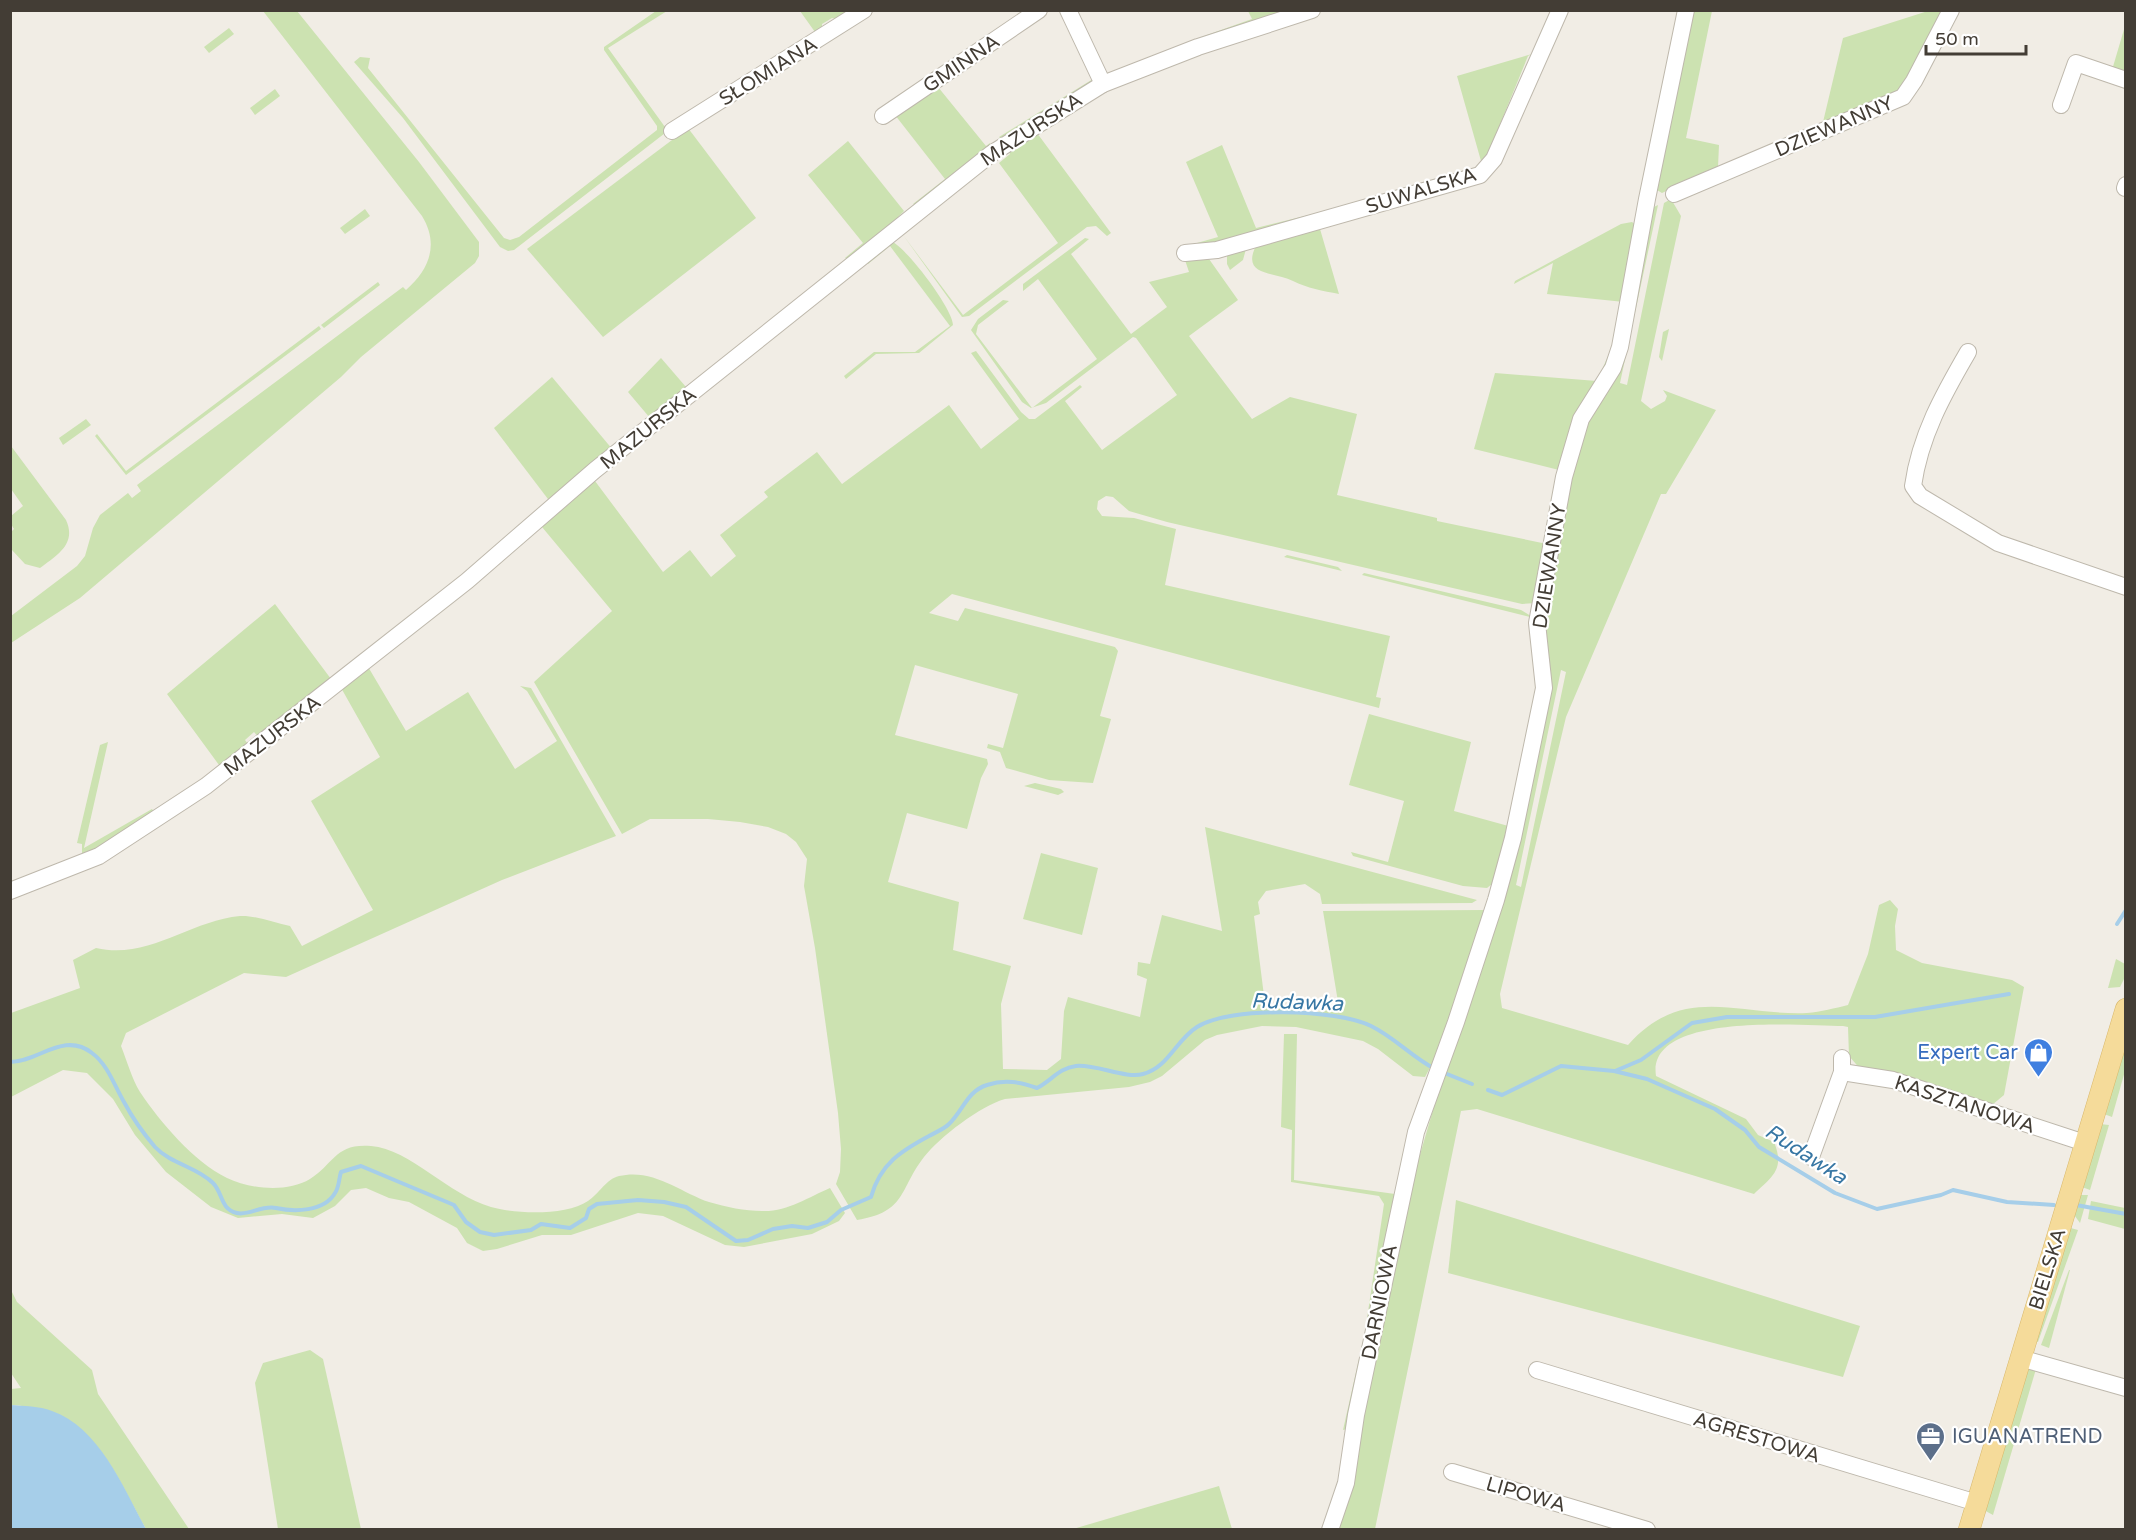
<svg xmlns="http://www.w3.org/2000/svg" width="2136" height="1540" font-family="'Varela Round',sans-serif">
	<rect width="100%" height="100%" fill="#f1ede5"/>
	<g fill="#cce2b1" fill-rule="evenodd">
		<path d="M263,11H297L419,162L479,242V256L475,263L361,357L341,377L80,598L11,643V616L77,566L85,556L93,528L100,515L128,493L132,498L141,491L137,485L403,287L406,290C430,269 439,244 422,216Z"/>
		<polygon points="656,11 667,11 608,48 665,127 669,130 514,250 508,251 500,247 403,118 354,62 360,57 370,58 368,68 504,238 510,240 519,237 657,130 657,126 604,50 604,47"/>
		<polygon points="800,11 853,11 839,20 832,18 822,24 822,32 815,32"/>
		<polygon points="1248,11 1293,11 1193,42 1190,41 1252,19"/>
		<polygon points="1691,11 1712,11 1686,138 1719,145 1718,167 1662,193 1657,190"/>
		<polygon points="1928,11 1947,11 1901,89 1818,128 1814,126 1823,122 1843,38"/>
		<polygon points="2125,26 2125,74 2112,70"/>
		<polygon points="229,28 234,34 209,53 204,47"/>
		<polygon points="1532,54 1528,56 1487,156 1481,161 1457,76"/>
		<polygon points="1093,79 1095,80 1002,140 999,137"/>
		<polygon points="938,87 986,146 990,143 991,147 918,205 913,204 945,179 895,115"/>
		<polygon points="275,89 280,96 255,115 250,108"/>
		<polygon points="688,128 756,218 603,337 527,249"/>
		<polygon points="1037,133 1111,233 1107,236 1096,226 1087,227 969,316 962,317 903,235 963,315 1058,243 999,163 1010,154 1009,152"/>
		<polygon points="848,141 904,211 898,217 898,220 849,260 845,258 863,243 808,175"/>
		<polygon points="1222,145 1256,228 1321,212 1217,243 1190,245 1218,237 1186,162"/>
		<path d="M1671,199L1681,216L1641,401L1651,409L1665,401L1667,396L1663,390L1716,410L1666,494H1661L1566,717L1500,994L1502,1008L1628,1045C1683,983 1738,1016 1807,1013C1821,1012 1835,1008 1848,1005L1868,954L1879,905L1890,900L1898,909L1895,926L1896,950L1922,963L2012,980L2024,987L2004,1095L1992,1105L1862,1071L1849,1056L1848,1027L1843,1026C1804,1026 1646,1011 1656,1076L1746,1119L1758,1135L1774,1142C1785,1169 1773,1176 1754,1194L1477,1109L1461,1111L1375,1529L1334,1530L1410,1189L1530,777L1541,636L1580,431L1610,382L1654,207L1658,205L1620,383L1627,385L1664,203ZM1561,670L1566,672L1521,887L1516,885Z"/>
		<polygon points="365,209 370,216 345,234 340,228"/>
		<polygon points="1632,222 1636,225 1624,302 1547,294 1553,263 1514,284 1515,281 1621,224"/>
		<path d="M1320,229L1339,294C1323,291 1307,288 1293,281C1274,271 1238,277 1258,242Z"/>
		<path d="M1085,238L1089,239L1071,254L1131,334L1167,307L1149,282L1189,272L1184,257L1209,259L1238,300L1189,336L1252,419L1290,397L1357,414L1337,495L1437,518V521L1547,544L1536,603L1522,604L1167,522L1129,511L1113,497L1106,496L1098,501L1097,509L1102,516L1134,518L1176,529L1165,585L1390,636L1376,697L1381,698L1379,708L952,594L929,613L958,621L965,608L1115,647L1118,651L1100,716L1111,719L1093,783L1049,780L1006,768L1000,752L987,748L988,744L1003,748L1018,694L915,665L895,735L987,759L988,764L981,778L967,829L907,813L888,882L959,902L953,950L1011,966L1001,1004L1003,1069L1047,1070L1061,1059L1064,1011L1068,997L1140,1017L1147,979L1137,975L1138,962L1150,964L1162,915L1222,931L1205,827L1477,900L1472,903L1322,904L1320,894L1305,884L1266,891L1258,902L1260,914L1254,916L1265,1004L1312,1013L1339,1008L1323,911L1484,910L1444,1041L1425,1077L1413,1076L1378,1049L1363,1041L1296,1027L1262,1026L1217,1035L1205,1040L1162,1076L1150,1082L1129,1087L1005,1099C980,1106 940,1137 924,1157C899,1189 907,1212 857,1220L836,1184L840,1172L841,1149L838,1113L815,948L804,886L807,859L796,842L786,834L768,827L740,822L708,819H650L622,834L534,682L612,611L542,527L595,481L663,572L690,550L711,577L736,556L720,535L768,497L764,492L817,452L842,484L949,405L981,449L1019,419L971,353L976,351L1021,412L1029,419H1035L1080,385L1082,387L1065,401L1102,450L1177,395L1136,338L1133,337L1046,403L1031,408L1022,402L971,330L978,319L1003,300L1009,301L978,325L976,334L1032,408L1097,359L1038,279L1023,291V284Z"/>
		<path d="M891,241C906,247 953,309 953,325L919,353L876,354L846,379L844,376L874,352H915L950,326L890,246L868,264L864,259Z"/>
		<polygon points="1247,245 1243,260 1230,270 1227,264 1227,254"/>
		<polygon points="378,282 380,285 324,328 321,325"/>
		<polygon points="319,326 321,329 126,475 95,436 97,434 126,471"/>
		<polygon points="1669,329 1662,361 1659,357 1663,332"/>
		<polygon points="1616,338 1618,338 1559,470 1474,449 1495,373 1597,381"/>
		<polygon points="661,358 686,387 650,418 628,392"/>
		<polygon points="552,377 613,450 551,503 494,428"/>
		<polygon points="86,419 91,425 63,445 59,438"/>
		<path d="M11,446L66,520C77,544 57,555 40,568L25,564L11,549V532L14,529L11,524V516L23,506L11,489Z"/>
		<polygon points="1287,555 1338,567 1342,571 1284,557"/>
		<polygon points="1364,573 1521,610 1534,618 1362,575"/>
		<polygon points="275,604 331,679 260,739 254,732 245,740 250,747 211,777 209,773 219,765 167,694"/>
		<path d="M367,665L406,731L468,692L515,769L557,741L527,691L520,686L531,688L616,836L502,880L286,977L244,973L126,1033L121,1046C127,1061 132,1079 140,1092C161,1123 193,1161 227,1178C250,1189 287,1193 310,1179C334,1164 335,1143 371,1146C410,1149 449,1195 491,1207C515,1214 566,1216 588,1201C599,1194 606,1179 619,1176C653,1168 680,1192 709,1202C726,1207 745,1211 762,1211C787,1212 809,1197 830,1188L845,1213L839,1221L812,1234L744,1247L725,1245L663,1216L638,1213L571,1235H542L497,1249L483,1251L467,1243L457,1228L409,1202L389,1198L366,1188L351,1190L335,1206L313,1218L282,1214L238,1218L211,1207L166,1172L135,1135L113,1099L87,1073L63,1070L11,1097V1013L80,988L73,960L96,948C149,960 189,921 240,916C255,915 275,923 290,926L302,946L373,910L311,801L380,757L340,686Z"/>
		<polygon points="1369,714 1471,742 1454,811 1512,827 1492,884 1487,888 1463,886 1353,856 1351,852 1388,862 1404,801 1349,785"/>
		<polygon points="108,742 84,848 152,809 157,816 118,840 82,854 82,844 77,843 100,745"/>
		<polygon points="1035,783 1061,789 1064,792 1058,795 1024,786"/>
		<polygon points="1041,853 1098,868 1082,935 1023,919"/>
		<polygon points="2116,959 2125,964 2125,977 2120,987 2108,988"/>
		<polygon points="1284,1034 1297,1034 1294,1180 1395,1194 1347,1429 1343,1430 1365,1332 1384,1204 1379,1196 1291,1182 1292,1130 1281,1127"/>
		<polygon points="2125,1053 2125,1071 2112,1117 2104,1114 2120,1054"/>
		<polygon points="2100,1124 2109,1125 2090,1190 2082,1187"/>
		<polygon points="2080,1195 2088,1195 2080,1223 2072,1212"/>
		<polygon points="1456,1200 1860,1326 1843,1377 1448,1273"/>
		<polygon points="2091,1201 2125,1208 2125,1229 2088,1219"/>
		<polygon points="2067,1227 2078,1230 2038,1342 2035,1341"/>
		<polygon points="2069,1270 2070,1270 2049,1348 2041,1345"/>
		<path d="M10,1288L17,1302L92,1370L98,1394L189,1529H146C111,1466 93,1410 11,1405V1389L21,1388L11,1373Z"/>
		<polygon points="310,1350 323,1359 361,1529 278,1529 255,1383 263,1363"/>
		<polygon points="2027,1368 2036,1369 1993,1515 1982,1509"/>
		<polygon points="1219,1486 1232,1529 1073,1529"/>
	</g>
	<path fill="#a6cee9" d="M10,1405C24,1406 39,1406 52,1411C100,1428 124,1489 146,1529H11Z"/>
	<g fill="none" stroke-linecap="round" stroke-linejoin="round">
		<g stroke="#a6cee9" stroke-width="4">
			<polyline points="2117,924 2126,910"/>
			<path d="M10,1062C38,1062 64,1031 92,1053C108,1065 114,1085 124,1102C133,1119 143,1133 155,1147C171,1164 197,1167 213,1183C223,1193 220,1209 237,1213C249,1216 261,1205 276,1208C294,1212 324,1212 335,1193C339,1188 339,1178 341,1172L361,1166L454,1205L466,1222L480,1232L494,1235L531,1230L541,1224L570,1228L586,1218L589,1209L597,1204L638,1200L664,1202L686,1207L736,1241L748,1240L773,1229L792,1226L808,1228L827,1222L841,1210L871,1197C880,1164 901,1151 929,1136C936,1132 944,1129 949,1124C963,1111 967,1091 987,1085C1005,1079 1020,1082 1037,1088C1051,1081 1059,1068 1076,1066C1096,1064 1126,1079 1143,1074C1168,1068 1176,1040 1197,1027C1230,1006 1337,1009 1371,1026C1394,1037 1412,1057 1435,1069"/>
			<polyline points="1615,1071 1641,1060 1692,1023 1727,1017 1875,1017 2009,994"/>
			<polyline points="1442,1072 1472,1084"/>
			<polyline points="1488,1090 1502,1095 1561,1066 1614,1071 1647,1079 1715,1109 1745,1130 1759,1147 1835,1193 1877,1209 1941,1195 1953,1190 2007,1202 2054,1205"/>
			<polyline points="2076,1205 2126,1214"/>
		</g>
		<defs>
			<g id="minor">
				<polyline points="1068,10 1103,84"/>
				<polyline points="2061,105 2076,63 2126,80"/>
				<polyline points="883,116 1039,10"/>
				<polyline points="672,131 864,10"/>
				<polyline points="2125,188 2126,185"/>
				<polyline points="1674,194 1903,97 1914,81 1951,10"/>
				<polyline points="1185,253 1217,250 1480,175 1494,159 1560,10"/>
				<path d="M1968,352C1943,395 1920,436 1913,486L1920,496L1998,543L2126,587"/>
				<polyline points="10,891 99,856 206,786 467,581 595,470 991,154 1103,84 1198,47 1312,10"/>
				<polyline points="1842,1072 1893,1080 2085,1143"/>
				<polyline points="1811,1157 1842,1072 1842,1058"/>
				<polyline points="2020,1358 2126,1388"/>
				<polyline points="1537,1370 1977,1503"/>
				<polyline points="1452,1472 1647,1530"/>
				<polyline points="1330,1530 1346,1483 1356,1415 1416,1132 1456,1022 1496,900 1513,838 1544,688 1537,623 1564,477 1581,419 1613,368 1620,347 1647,199 1686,10"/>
			</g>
			<polyline id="major" points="1969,1530 2126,1009"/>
		</defs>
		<use href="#minor" stroke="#beb8ac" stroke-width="18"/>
		<use href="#major" stroke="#d8b86c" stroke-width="22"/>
		<use href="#minor" stroke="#fff" stroke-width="16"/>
		<use href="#major" stroke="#f5db9a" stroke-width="21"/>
	</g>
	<defs>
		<symbol id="shop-pin" viewBox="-11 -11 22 30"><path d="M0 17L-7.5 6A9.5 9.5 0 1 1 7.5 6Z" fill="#3f7fe0" stroke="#fff"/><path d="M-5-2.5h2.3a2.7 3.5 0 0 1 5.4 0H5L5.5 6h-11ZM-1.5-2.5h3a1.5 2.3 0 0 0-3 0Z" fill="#fff"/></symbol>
		<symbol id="office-pin" viewBox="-11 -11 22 30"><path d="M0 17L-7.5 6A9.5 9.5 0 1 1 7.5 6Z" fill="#5c6f8a" stroke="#fff"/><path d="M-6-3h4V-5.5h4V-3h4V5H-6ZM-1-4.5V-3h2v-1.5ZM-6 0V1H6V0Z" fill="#fff"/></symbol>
	</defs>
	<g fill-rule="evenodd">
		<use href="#shop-pin" x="2022" y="1036" width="33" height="45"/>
		<use href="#office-pin" x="1914" y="1420" width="33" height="45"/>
	</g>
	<g text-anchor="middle" stroke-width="4.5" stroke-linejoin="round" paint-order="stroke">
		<g font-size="20" fill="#433d35" stroke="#fff">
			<text transform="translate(961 63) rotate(-34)" y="7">GMINNA</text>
			<text transform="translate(768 71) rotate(-32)" y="7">SŁOMIANA</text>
			<text transform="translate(1834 126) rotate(-23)" y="7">DZIEWANNY</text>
			<text transform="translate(1031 129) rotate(-33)" y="7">MAZURSKA</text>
			<text transform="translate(1421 190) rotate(-17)" y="7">SUWALSKA</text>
			<text transform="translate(648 428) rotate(-39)" y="7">MAZURSKA</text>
			<text transform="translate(1549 566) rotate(-81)" y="7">DZIEWANNY</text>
			<text transform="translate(272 735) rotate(-38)" y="7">MAZURSKA</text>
			<text transform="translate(1965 1104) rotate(18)" y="7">KASZTANOWA</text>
			<text transform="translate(2047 1269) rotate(-73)" y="7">BIELSKA</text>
			<text transform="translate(1379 1302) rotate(-79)" y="7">DARNIOWA</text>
			<text transform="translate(1757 1437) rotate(17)" y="7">AGRESTOWA</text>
			<text transform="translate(1526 1494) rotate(16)" y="7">LIPOWA</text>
		</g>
		<g font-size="20" fill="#366cbe" stroke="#fff" text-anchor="end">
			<text x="2018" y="1059">Expert Car</text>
		</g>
		<g font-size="20" fill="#4e5e75" stroke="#fff" text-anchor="start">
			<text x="1952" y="1443">IGUANATREND</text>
		</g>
		<g font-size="21" font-style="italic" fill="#3877a4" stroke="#fff">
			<text transform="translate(1297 1002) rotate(2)" y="7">Rudawka</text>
			<text transform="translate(1806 1154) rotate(33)" y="7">Rudawka</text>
		</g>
	</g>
	<rect width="2136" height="1540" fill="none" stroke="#433d35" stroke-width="24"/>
	<path d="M1926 45v9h100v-9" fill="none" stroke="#433d35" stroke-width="3"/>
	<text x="1935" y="45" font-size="18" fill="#433d35" stroke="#ffffff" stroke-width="4.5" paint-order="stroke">50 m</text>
</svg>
